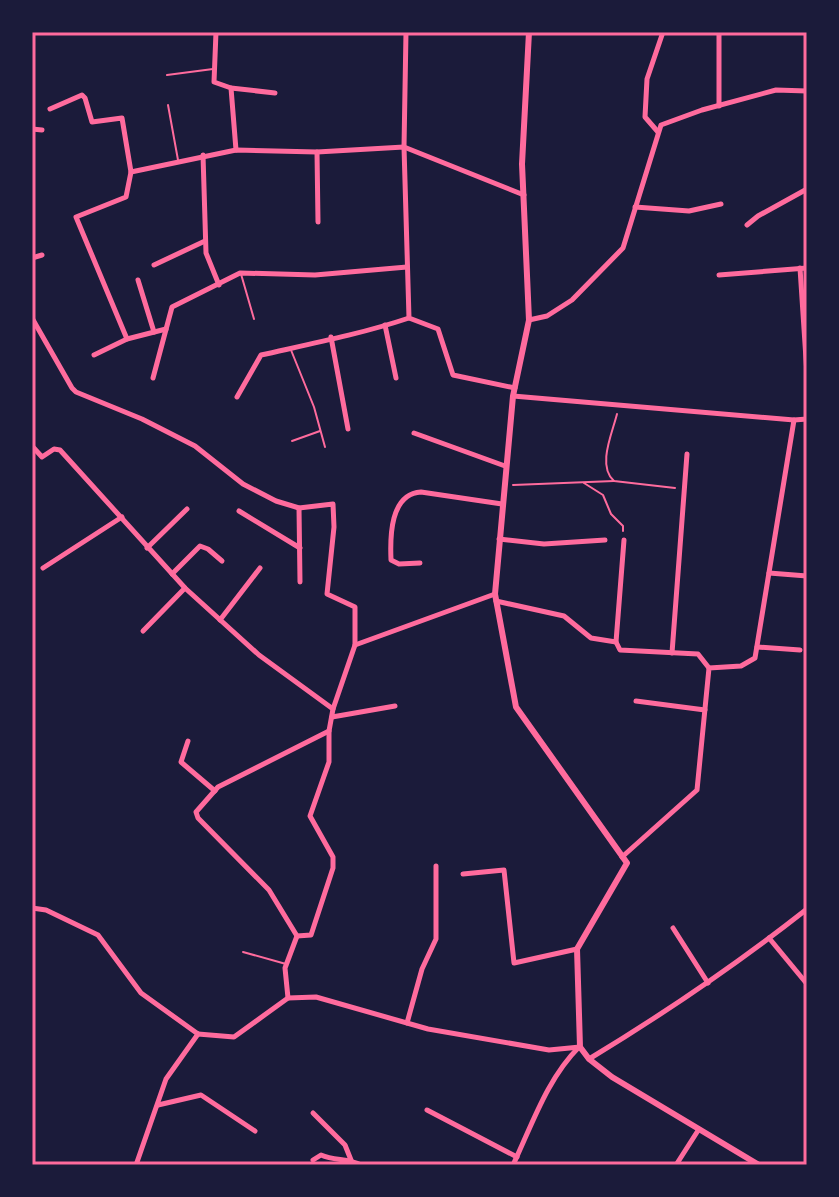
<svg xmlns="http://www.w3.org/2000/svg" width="839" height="1197" font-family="'Fira Sans Condensed',sans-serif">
	<rect width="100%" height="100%" fill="#1b1b3a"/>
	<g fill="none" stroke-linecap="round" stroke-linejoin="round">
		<g stroke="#ff6b9d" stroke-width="2">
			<path d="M617,414C612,434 597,466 614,481L675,488"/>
			<polyline points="584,483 603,495 611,514 623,526 623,531"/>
			<polyline points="513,485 614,481"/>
		</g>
		<g stroke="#ff6b9d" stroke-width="2">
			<polyline points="167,75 213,69"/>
			<polyline points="168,105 178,160"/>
			<polyline points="241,274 254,319"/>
			<polyline points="291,350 314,407 325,447"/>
			<polyline points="292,441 320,431"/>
			<polyline points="243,952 286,964"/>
		</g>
		<g stroke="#ff6b9d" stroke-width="5">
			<polyline points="216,32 214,82 231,88 236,150"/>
			<polyline points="406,32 404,147 409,318 438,329 453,375 515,388"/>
			<polyline points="719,32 719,106"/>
			<polyline points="231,88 275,93"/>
			<polyline points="50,109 82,95 85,98 92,122 122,118 131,172"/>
			<polyline points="32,129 42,130"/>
			<polyline points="658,132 645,117 647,79 663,32"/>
			<polyline points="317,152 318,222"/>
			<polyline points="203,155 206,253 219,285"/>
			<polyline points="635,207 689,211 721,204"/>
			<polyline points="747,225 758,216 807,189"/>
			<polyline points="32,258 42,255"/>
			<polyline points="154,265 205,241"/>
			<polyline points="800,268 807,374"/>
			<polyline points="719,275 807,268"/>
			<polyline points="138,280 154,332"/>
			<polyline points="32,318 72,388 76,392 142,419 195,446 243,484 276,501 299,508 333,504 334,527 327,594 355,607 355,645"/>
			<polyline points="529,320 547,316 572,300 623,248 661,125 702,110 776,90 807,91"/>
			<polyline points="385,325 396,378"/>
			<polyline points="331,337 348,429"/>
			<polyline points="127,339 76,217 126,197 131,172 236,150 317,152 404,147 524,195"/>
			<polyline points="94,355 127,339 166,329"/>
			<polyline points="153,378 172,307 240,273 315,275 407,267"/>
			<polyline points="513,396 794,420 807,419"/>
			<path d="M237,397L261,355C310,344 361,334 409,318"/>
			<polyline points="414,433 505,466"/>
			<polyline points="32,446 42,457 54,449 60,450 185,588 259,655 333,709"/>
			<polyline points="299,508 300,582"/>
			<polyline points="239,511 300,548"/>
			<polyline points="499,539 544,544 605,540"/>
			<polyline points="147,548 187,509"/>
			<path d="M420,563L399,564L391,560C390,537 390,494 421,492L502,504"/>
			<polyline points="43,568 122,517"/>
			<polyline points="769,573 807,576"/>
			<polyline points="172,574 200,546 208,549 222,561"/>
			<polyline points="496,601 564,616 591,638 616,642 624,540"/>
			<polyline points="220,620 260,568"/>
			<polyline points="143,631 185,588"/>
			<polyline points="616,642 620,650 698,654 709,668"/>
			<polyline points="757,647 800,650"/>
			<polyline points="672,653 687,454"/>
			<polyline points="636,701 705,710"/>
			<polyline points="332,717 395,706"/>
			<polyline points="188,741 181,762 215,791"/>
			<polyline points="622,857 697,790 709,668 741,666 755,658 794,420"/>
			<polyline points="463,874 504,870 514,963 577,949"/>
			<polyline points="32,908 46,910 98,935 141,993 198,1034"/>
			<polyline points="673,928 708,983"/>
			<polyline points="297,936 311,935 333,868 333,857 310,816 329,762 329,731 333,709 355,645 495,594"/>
			<polyline points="297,936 269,890 198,818 196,812 218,787 329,731"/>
			<polyline points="769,938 807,984"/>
			<polyline points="288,998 285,968 297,936"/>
			<polyline points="407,1023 422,969 436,939 436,866"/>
			<polyline points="198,1034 234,1037 288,998 316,997 428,1029 549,1050 580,1047"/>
			<path d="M589,1059C665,1013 737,964 807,909"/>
			<polyline points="158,1105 201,1095 255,1131"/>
			<polyline points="427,1110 517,1157"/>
			<polyline points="313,1113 345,1145 351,1160"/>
			<path d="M313,1160L321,1155C335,1161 348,1158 361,1165"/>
			<polyline points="136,1165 166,1079 198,1034"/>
			<path d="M513,1165C532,1125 547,1079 579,1047"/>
			<polyline points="676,1165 699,1129"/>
		</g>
		<polyline stroke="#ff6b9d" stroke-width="6" points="529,32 522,164 529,320 513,396 495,594 516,707 627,863 577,949 580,1047 589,1059 612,1077 759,1165"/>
	</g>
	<rect width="839" height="1197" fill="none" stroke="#1b1b3a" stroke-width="68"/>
	<rect x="34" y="34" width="771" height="1129" fill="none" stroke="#ff6b9d" stroke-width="3"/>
</svg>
